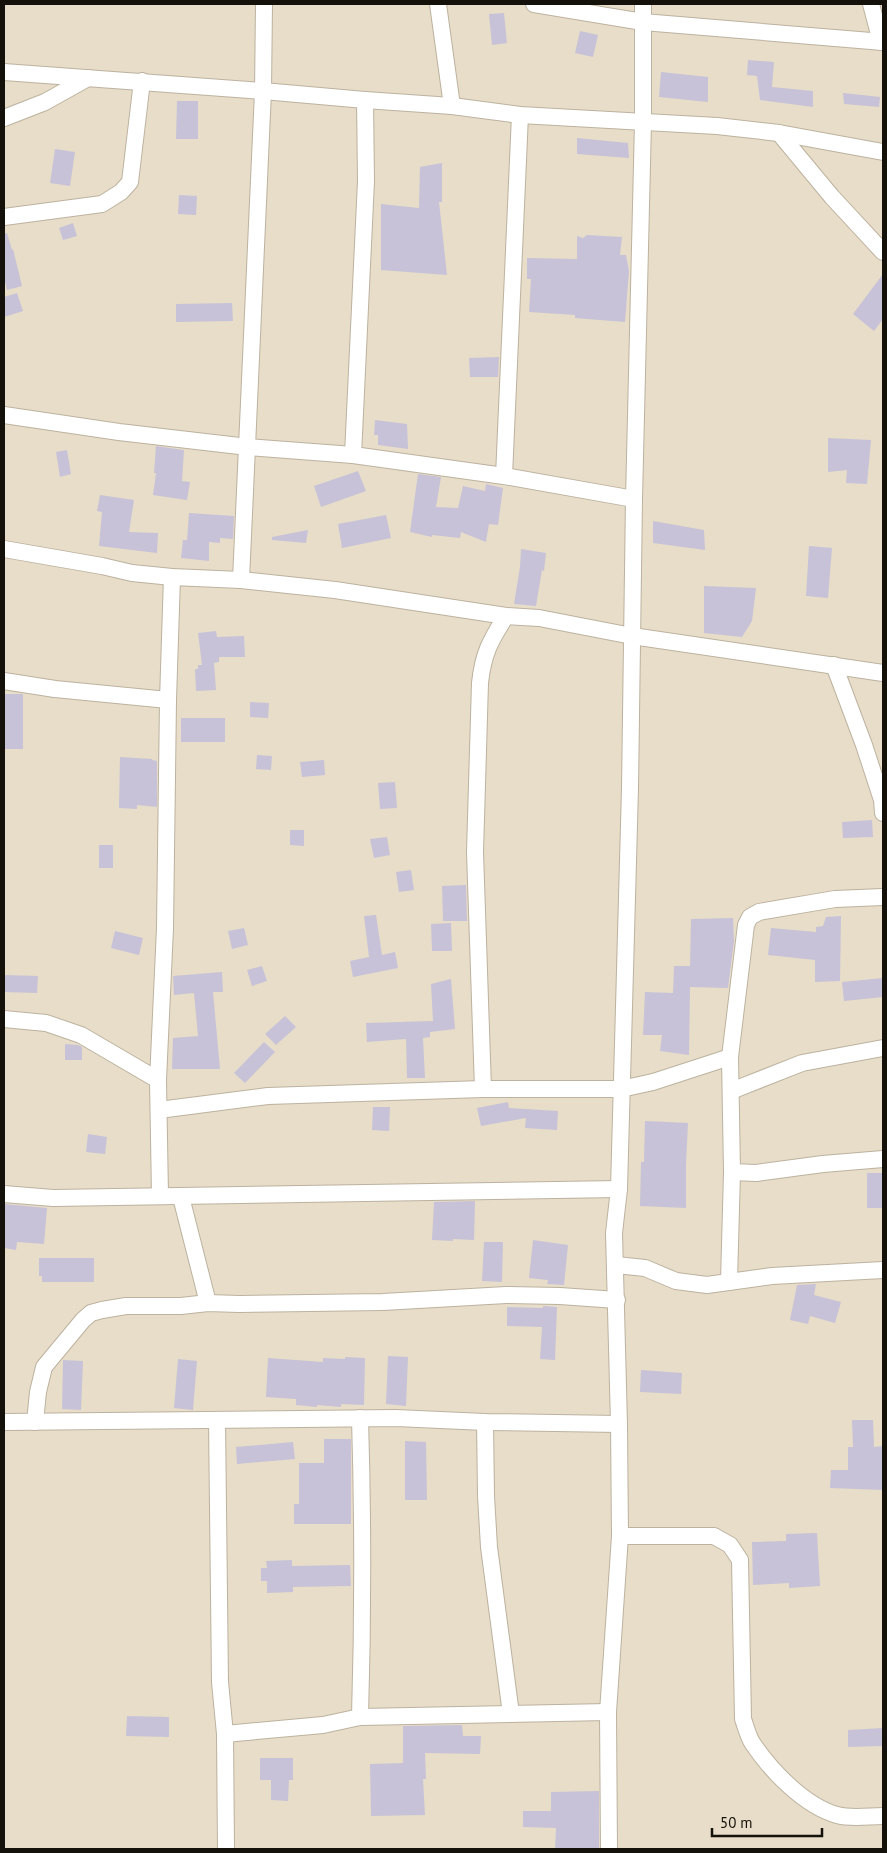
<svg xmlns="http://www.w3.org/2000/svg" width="887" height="1853" font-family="'PT Sans',sans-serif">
	<rect width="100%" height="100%" fill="#e7ddc9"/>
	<g fill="#c7c2d7">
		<polygon points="504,13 507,43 492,45 489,14"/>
		<polygon points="580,31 598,35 593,57 575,53"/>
		<polygon points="748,60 774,62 772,87 813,91 813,107 760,100 757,76 747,75"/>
		<polygon points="661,72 708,77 708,102 659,97"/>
		<polygon points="843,93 880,97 879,107 844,104"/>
		<polygon points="177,101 198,101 198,139 176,139"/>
		<polygon points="577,138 628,143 629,158 577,154"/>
		<polygon points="55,149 75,152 70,186 50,183"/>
		<polygon points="442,163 442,202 439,202 447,275 381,270 381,204 419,208 420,167"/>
		<polygon points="179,195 197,196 196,215 178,214"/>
		<polygon points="73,223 77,236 63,240 59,228"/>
		<polygon points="7,233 12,250 13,249 22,286 7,290 4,277 4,234"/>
		<polygon points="587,235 622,237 620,255 626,255 629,271 625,322 575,318 575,315 529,312 531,279 527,279 527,258 577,259 577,236 583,238"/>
		<polygon points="883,274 883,319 874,331 853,314"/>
		<polygon points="17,293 23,311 4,317 4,297"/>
		<polygon points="232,303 233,321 176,322 176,304"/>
		<polygon points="499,357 498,377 470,377 469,358"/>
		<polygon points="375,420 407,424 408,449 378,445 378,435 374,435"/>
		<polygon points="828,438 871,440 867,484 846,483 847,470 828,472"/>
		<polygon points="156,446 184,450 182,481 190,482 187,500 153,495 156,473 154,473"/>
		<polygon points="67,450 71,474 60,477 56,452"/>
		<polygon points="358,471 366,491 321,507 314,486"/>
		<polygon points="418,474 441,477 436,507 458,508 463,486 485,491 486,484 503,488 498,525 489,524 486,542 461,532 460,538 432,535 432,537 410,532"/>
		<polygon points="100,495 134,500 129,532 158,533 157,553 99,546 102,512 97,511"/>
		<polygon points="189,513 234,516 233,539 220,538 220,543 209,542 209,561 181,558 183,540 187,540"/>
		<polygon points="386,515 391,538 342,548 338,524"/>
		<polygon points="653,521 704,530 705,550 653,543"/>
		<polygon points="308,530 306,543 272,540 272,537"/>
		<polygon points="809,546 832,548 828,598 806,596"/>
		<polygon points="521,549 546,553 544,571 542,570 536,606 514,604 520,567"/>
		<polygon points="704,586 756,588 752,621 742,637 704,633"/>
		<polygon points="216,631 217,637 244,636 245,657 219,657 219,662 214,663 216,690 196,691 195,669 198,669 198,665 202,665 198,633"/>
		<rect x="4" y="694" width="19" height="55"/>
		<polygon points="250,702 269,703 268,718 250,717"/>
		<rect x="181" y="718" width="44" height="24"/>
		<polygon points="257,755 272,756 271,770 256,769"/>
		<polygon points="120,757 152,759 152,760 157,761 157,807 137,805 137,809 119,808"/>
		<polygon points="324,760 325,775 302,777 300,762"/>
		<polygon points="395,782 397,808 380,809 378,783"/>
		<polygon points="872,820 873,837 843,838 842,822"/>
		<polygon points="290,830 304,830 304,846 290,845"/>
		<polygon points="387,837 390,855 374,858 370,839"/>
		<rect x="99" y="845" width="14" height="23"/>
		<polygon points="411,870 414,890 399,892 396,872"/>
		<polygon points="466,885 467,921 443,921 442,886"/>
		<polygon points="376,915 382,955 395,952 398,968 353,977 350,961 369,957 364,916"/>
		<polygon points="841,916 840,981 815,982 815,960 768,955 771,928 816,932 816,927 823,926 826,917"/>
		<polygon points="733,918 734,941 728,988 690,987 689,1055 660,1051 662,1035 643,1035 645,992 673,993 674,966 690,966 691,919"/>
		<polygon points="451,923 452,951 432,951 431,924"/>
		<polygon points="244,928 248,945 232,949 228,931"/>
		<polygon points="115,931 143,938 139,955 111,948"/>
		<polygon points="262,966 267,981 252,986 247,970"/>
		<polygon points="222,972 223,992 213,992 220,1069 172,1069 173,1038 198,1036 194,993 174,995 173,976"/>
		<polygon points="4,975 38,976 37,993 4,992"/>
		<polygon points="883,978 883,997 844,1001 842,982"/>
		<polygon points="451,979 455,1029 430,1032 430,1037 423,1038 425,1078 407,1078 406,1039 367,1042 366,1023 433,1021 431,984"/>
		<polygon points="285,1016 296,1027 276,1045 265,1034"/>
		<polygon points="264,1042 275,1052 245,1083 234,1073"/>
		<polygon points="65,1044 78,1045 82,1047 82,1060 65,1060"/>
		<polygon points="508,1102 509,1108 558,1111 557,1130 525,1128 526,1118 481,1126 477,1108"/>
		<polygon points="373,1107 390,1107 389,1131 372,1130"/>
		<polygon points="645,1121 688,1123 686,1164 686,1208 640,1206 641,1162 644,1162"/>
		<polygon points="88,1134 107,1137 105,1154 86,1152"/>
		<rect x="867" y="1173" width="16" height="35"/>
		<polygon points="475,1201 474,1240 453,1239 453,1241 432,1240 434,1202"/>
		<polygon points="4,1204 47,1208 44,1244 17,1242 16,1250 4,1248"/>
		<polygon points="533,1240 568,1245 564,1285 547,1284 548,1280 529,1278"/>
		<polygon points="484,1242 503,1242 502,1282 482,1281"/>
		<polygon points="39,1258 94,1258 94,1282 42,1282 42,1276 39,1276"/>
		<polygon points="816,1284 814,1295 841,1302 835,1323 810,1316 808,1324 790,1320 797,1285"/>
		<polygon points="543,1306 557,1307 555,1360 540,1359 542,1327 507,1326 507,1307 543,1308"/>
		<polygon points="388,1356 408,1357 406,1406 386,1404"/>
		<polygon points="345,1357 365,1358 364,1405 341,1404 341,1407 317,1405 317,1407 296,1405 296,1399 266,1397 268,1358 323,1362 323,1358 345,1359"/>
		<polygon points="178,1359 197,1361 193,1410 174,1408"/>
		<polygon points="63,1360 83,1361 81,1410 62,1409"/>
		<polygon points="641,1370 682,1373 681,1394 640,1392"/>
		<polygon points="852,1420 873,1420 874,1447 883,1446 883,1490 830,1488 831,1470 848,1470 848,1447 853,1447"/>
		<polygon points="324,1439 351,1439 351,1524 294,1524 294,1504 299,1504 299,1463 324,1463"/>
		<polygon points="405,1441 426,1442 427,1500 405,1500"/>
		<polygon points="293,1442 295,1459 237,1464 236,1447"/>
		<polygon points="817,1533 820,1586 789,1588 789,1583 753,1585 752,1542 786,1541 786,1534"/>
		<polygon points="292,1560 292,1566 350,1565 351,1586 293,1587 293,1592 267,1593 267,1581 261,1581 261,1568 267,1568 266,1561"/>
		<polygon points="127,1716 169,1717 169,1737 126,1736"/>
		<polygon points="462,1725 463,1736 481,1736 480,1754 425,1753 426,1779 423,1779 425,1815 371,1816 370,1764 403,1763 403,1726"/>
		<polygon points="883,1728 883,1746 848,1747 848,1730"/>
		<polygon points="260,1758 293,1758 293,1780 289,1780 288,1801 271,1800 271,1780 260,1780"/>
		<polygon points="599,1791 599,1849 555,1849 556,1828 523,1827 523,1811 551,1811 551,1792"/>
	</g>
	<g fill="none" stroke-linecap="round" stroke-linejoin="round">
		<defs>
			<g id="minor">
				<polyline points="438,4 452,106"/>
				<polyline points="534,4 643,22 883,42"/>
				<polyline points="871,4 881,42"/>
				<polyline points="4,72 263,91 365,100 452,106 520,115 717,126 779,133 883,152"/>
				<polyline points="4,118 45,102 88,78"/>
				<polyline points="779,133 832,197 883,252"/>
				<polyline points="4,217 102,204 121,192 130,182 142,81"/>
				<polyline points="4,415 119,432 248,447 353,455 504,476 634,499"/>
				<polyline points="353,455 366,181 365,100"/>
				<polyline points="504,476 520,115"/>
				<polyline points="4,549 102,566 132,573 172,577 241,580 335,590 506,616 539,618 632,636 883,673"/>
				<polyline points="241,580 263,91 264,4"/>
				<polyline points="834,665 864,745 882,800 883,813"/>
				<polyline points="4,681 55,689 168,700"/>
				<polyline points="4,1019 46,1023 81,1035 158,1080"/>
				<path d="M483,1089L475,852L480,683C483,654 490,641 506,616"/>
				<polyline points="731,1091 802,1063 883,1048"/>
				<polyline points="159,1110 268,1096 483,1089 621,1089 653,1082 730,1057"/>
				<polyline points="732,1172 756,1173 823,1164 883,1159"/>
				<polyline points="4,1194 53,1198 619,1189"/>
				<polyline points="160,1196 158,1080 165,928 168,700 172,577"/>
				<polyline points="181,1197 208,1303"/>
				<polyline points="616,1265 645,1268 676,1281 707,1285 772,1276 883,1270"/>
				<polyline points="729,1282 732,1172 730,1057 746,925 750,917 759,912 835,899 883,897"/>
				<polyline points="217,1420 220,1682 225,1734 226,1849"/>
				<polyline points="4,1422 396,1418 485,1422 619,1424"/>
				<polyline points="35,1422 38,1392 44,1367 83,1320 91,1313 102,1310 126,1306 181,1306 208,1303 239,1304 383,1302 506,1295 560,1296 617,1300"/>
				<polyline points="485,1422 486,1496 489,1547 511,1714"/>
				<path d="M620,1536H714L730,1545L740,1560L743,1719C746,1727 748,1737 753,1744C772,1772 805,1806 837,1815C851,1819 869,1816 883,1816"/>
				<path d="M360,1717C363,1617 363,1518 360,1418"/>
				<polyline points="225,1734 323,1725 360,1717 608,1712"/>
				<polyline points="609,1849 608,1712 620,1536 619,1424 614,1233 619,1189 630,788 634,499 643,122 643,4"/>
			</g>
		</defs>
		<use href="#minor" stroke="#bcb29f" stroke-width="18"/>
		<use href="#minor" stroke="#fff" stroke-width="16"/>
	</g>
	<rect width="887" height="1853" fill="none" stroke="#14110a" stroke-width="10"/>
	<path d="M712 1828v8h110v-8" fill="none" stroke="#14110a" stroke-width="2.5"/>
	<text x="720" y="1828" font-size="15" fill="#14110a" stroke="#e7ddc9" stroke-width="4" paint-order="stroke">50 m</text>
</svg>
